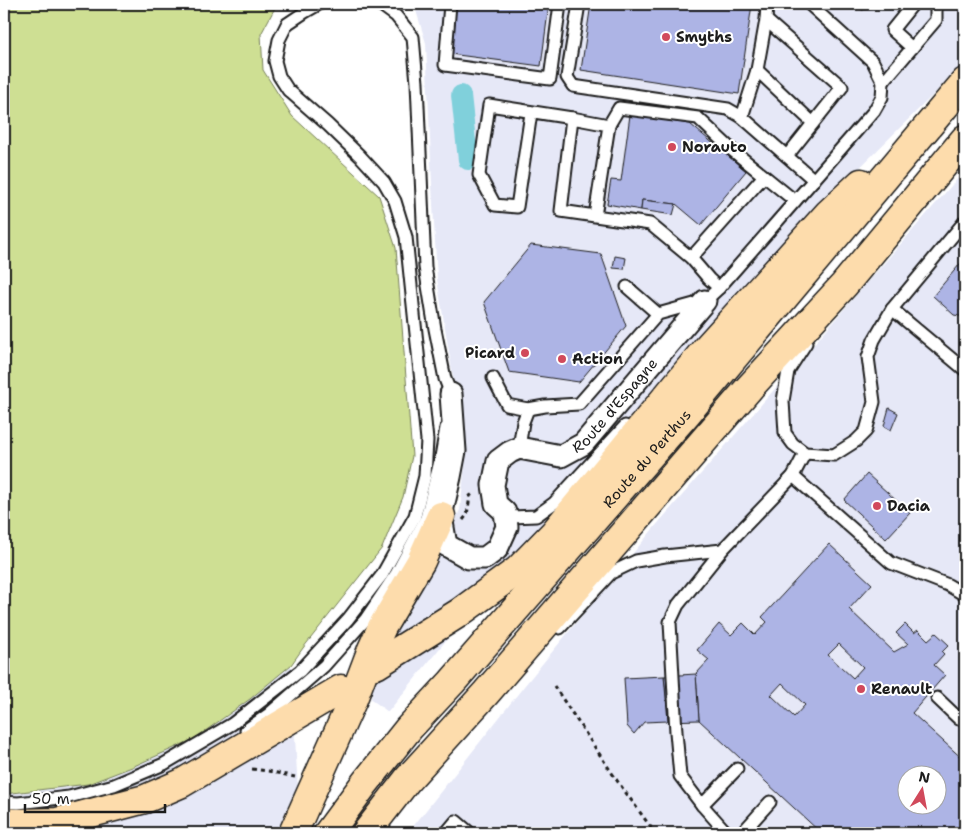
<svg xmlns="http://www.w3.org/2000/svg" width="969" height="837" font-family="'Shantell Sans',sans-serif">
	<rect width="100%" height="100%" fill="#fff"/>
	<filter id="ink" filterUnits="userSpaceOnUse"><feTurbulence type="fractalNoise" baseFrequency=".02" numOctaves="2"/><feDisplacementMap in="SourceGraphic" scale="10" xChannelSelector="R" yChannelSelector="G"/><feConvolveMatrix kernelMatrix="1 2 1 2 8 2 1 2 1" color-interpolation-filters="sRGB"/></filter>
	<g filter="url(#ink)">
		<g fill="#e6e8f7" fill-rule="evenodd">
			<polygon points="414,4 965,4 965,61 945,83 806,221 512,559 388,712 371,699 378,656 427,576 460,510 466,456 437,279 432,185 426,43"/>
			<path d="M965,170V833H408L525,685L653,529ZM906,774H936V804H906Z"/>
			<polygon points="291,665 299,809 287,833 4,833 4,794 88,783 132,767 194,739 250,699"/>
		</g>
		<polygon fill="#cedf93" stroke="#757e58" points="4,4 277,4 261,34 263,70 292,116 379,196 396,248 412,456 403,497 382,548 303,648 291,665 250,699 194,739 132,767 88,784 4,794"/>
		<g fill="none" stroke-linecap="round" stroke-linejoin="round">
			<polyline stroke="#80d0db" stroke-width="20" points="461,95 468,160"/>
		</g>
		<g fill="#adb4e5" stroke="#1c1c1c" fill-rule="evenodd">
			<polygon points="455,4 549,4 541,66 450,54"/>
			<polygon points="591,4 752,4 739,94 581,70"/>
			<polygon points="855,4 880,4 876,7 862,10"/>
			<polygon points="630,115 690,124 746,171 701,225 676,204 642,200 641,210 607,204 611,180 621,181"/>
			<polygon points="642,200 676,204 673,215 641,210"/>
			<polygon points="531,245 601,254 626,326 579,382 509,372 484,302"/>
			<polygon points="615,256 626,258 624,269 613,268"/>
			<polygon points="965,258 965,317 954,315 933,296"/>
			<polygon points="889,408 898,413 891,430 884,426"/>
			<polygon points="867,474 910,513 886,539 844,500"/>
			<path d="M829,544L872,584L849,609L894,652L908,644L896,633L905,624L914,633L918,630L928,640L936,633L949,645L942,652L944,654L934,665L945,675L912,713L965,761V833H821L699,720L696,674L709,660L697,650L719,624L731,635L743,623L755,635L767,622L762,617ZM839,644L863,667L853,678L828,655ZM782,683L805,705L794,717L771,695ZM906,774H936V804H906Z"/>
			<polygon points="696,674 699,720 668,721 664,676"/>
			<polygon points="664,676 668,721 644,722 634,734 627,726 624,678"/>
		</g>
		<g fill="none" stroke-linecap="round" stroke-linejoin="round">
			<defs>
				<g id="service">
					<polyline points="375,4 381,5 396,16 413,37 417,83 425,267 435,329 445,379 451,394 451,398"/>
					<polyline points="450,4 445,65 550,79 560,4"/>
					<polyline points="579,4 567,77 573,86 728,109 742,117"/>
					<polyline points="767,4 766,20 757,70 742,117 814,180"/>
					<polyline points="766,20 842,87 787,156"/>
					<polyline points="912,48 892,30 913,4"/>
					<polyline points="757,70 813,123"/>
					<polyline points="883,82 936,20 936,4"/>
					<polyline points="531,113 517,207 495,205 479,175 489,105 572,118"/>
					<polyline points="609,125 619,108 698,118 732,150 795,201"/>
					<polyline points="595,216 609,125 572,118 561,211 650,224 691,258 709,279 719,288"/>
					<polyline points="691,258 764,176"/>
					<polyline points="627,287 658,314"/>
					<polyline points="892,309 965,370"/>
					<polyline points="806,343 788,371 783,401 785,433 793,444 805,453 834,455 856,441 866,431 874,402 868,357 874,340 892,309 965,221"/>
					<polyline points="493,378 507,405 528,409"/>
					<polyline points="519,448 523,422 528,409 545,406 579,404 658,314 705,301 719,288 874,111 882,97 883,82 873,62 809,4"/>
					<polyline points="793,476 891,563 948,585 965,595"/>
					<polyline points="505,512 512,517 536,516 554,503 625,426"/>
					<polyline points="722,550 678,605 670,622 676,732 680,776 702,805 727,833"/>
					<polyline points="560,628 611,573 636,561 665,556 722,550 793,476 805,453"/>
					<polyline points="937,698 959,719 965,713"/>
					<polyline points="246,730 269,714 324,666 365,620 396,574 426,518 441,457 446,428"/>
					<polyline points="4,802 18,803 69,797 114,785 164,764 232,724 300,671 348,619 382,575 415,516 425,476 427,440 406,237 395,201 384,182 360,156 328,125 288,90 279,76 275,61 279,40 287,24 305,12 319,4"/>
					<polyline points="702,805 737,769"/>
					<polyline points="446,833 456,821 470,833"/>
					<polyline points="742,833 770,802"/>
				</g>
				<g id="minor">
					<path id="s1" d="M451,394L455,451L450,477L441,516L446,545L469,558H485L497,549L507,527L505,512L496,504L493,485L498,461L510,452L519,448L561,456L583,444L705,301"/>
				</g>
				<g id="primary">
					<polyline points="376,665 459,613 518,570 554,533 706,349 829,213 861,183"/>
					<polyline points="4,822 17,823 57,822 145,799 182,783 341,689"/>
					<polyline points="293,833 353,699 372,649 382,627 421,561 441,516"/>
					<path id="s2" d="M328,833L365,783L409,728L452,682L687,413L965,82"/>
					<polyline points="366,833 408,779 486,693 750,387 844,285 965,139"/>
				</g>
			</defs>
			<use href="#service" stroke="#1c1c1c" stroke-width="15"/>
			<use href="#minor" stroke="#1c1c1c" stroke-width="25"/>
			<use href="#primary" stroke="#1c1c1c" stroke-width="31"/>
			<g stroke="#1c1c1c" stroke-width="3" stroke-dasharray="4 4" stroke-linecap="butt">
				<polyline points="463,520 467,515 470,496 474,493"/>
				<polyline points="554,686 618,782 655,833"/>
				<polyline points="252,769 268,771 295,777"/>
			</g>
			<use href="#service" stroke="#fff" stroke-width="11"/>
			<use href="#minor" stroke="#fff" stroke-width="21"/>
			<use href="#primary" stroke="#fddcac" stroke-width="28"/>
		</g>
	</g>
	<g fill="#d1495b" stroke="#fff" stroke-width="2">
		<circle cx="666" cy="37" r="5"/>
		<circle cx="672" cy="147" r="5"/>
		<circle cx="525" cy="353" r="5"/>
		<circle cx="562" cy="359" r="5"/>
		<circle cx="877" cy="506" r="5"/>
		<circle cx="861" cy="689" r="5"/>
	</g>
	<g text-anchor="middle" stroke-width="4" stroke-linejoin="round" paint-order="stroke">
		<g font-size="15" font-weight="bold" fill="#1c1c1c" stroke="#fff" text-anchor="start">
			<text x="676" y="42">Smyths</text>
			<text x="682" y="152">Norauto</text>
			<text x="515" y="358" text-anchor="end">Picard</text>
			<text x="572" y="364">Action</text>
			<text x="887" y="511">Dacia</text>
			<text x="871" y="694">Renault</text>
		</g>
		<g font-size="15" fill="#1c1c1c" stroke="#fff">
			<text dy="5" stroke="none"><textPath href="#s1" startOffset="448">Route d'Espagne</textPath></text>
			<text dy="5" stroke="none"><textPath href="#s2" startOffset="492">Route du Perthus</textPath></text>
		</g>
	</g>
	<rect width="969" height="837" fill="none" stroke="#fff" stroke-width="20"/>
	<rect x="10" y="10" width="949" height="817" fill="none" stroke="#1c1c1c" stroke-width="2" filter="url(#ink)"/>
	<g transform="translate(922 790) rotate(11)"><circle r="24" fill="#ffffff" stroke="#a4a4a4"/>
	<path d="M0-4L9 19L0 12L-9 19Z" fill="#d1495b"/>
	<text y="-8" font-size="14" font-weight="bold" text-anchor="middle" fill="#1c1c1c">N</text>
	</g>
	<path d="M25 804v8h140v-8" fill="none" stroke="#1c1c1c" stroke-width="2.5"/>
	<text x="32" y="804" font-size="15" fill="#1c1c1c" stroke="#ffffff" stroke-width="4" paint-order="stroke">50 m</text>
</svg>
